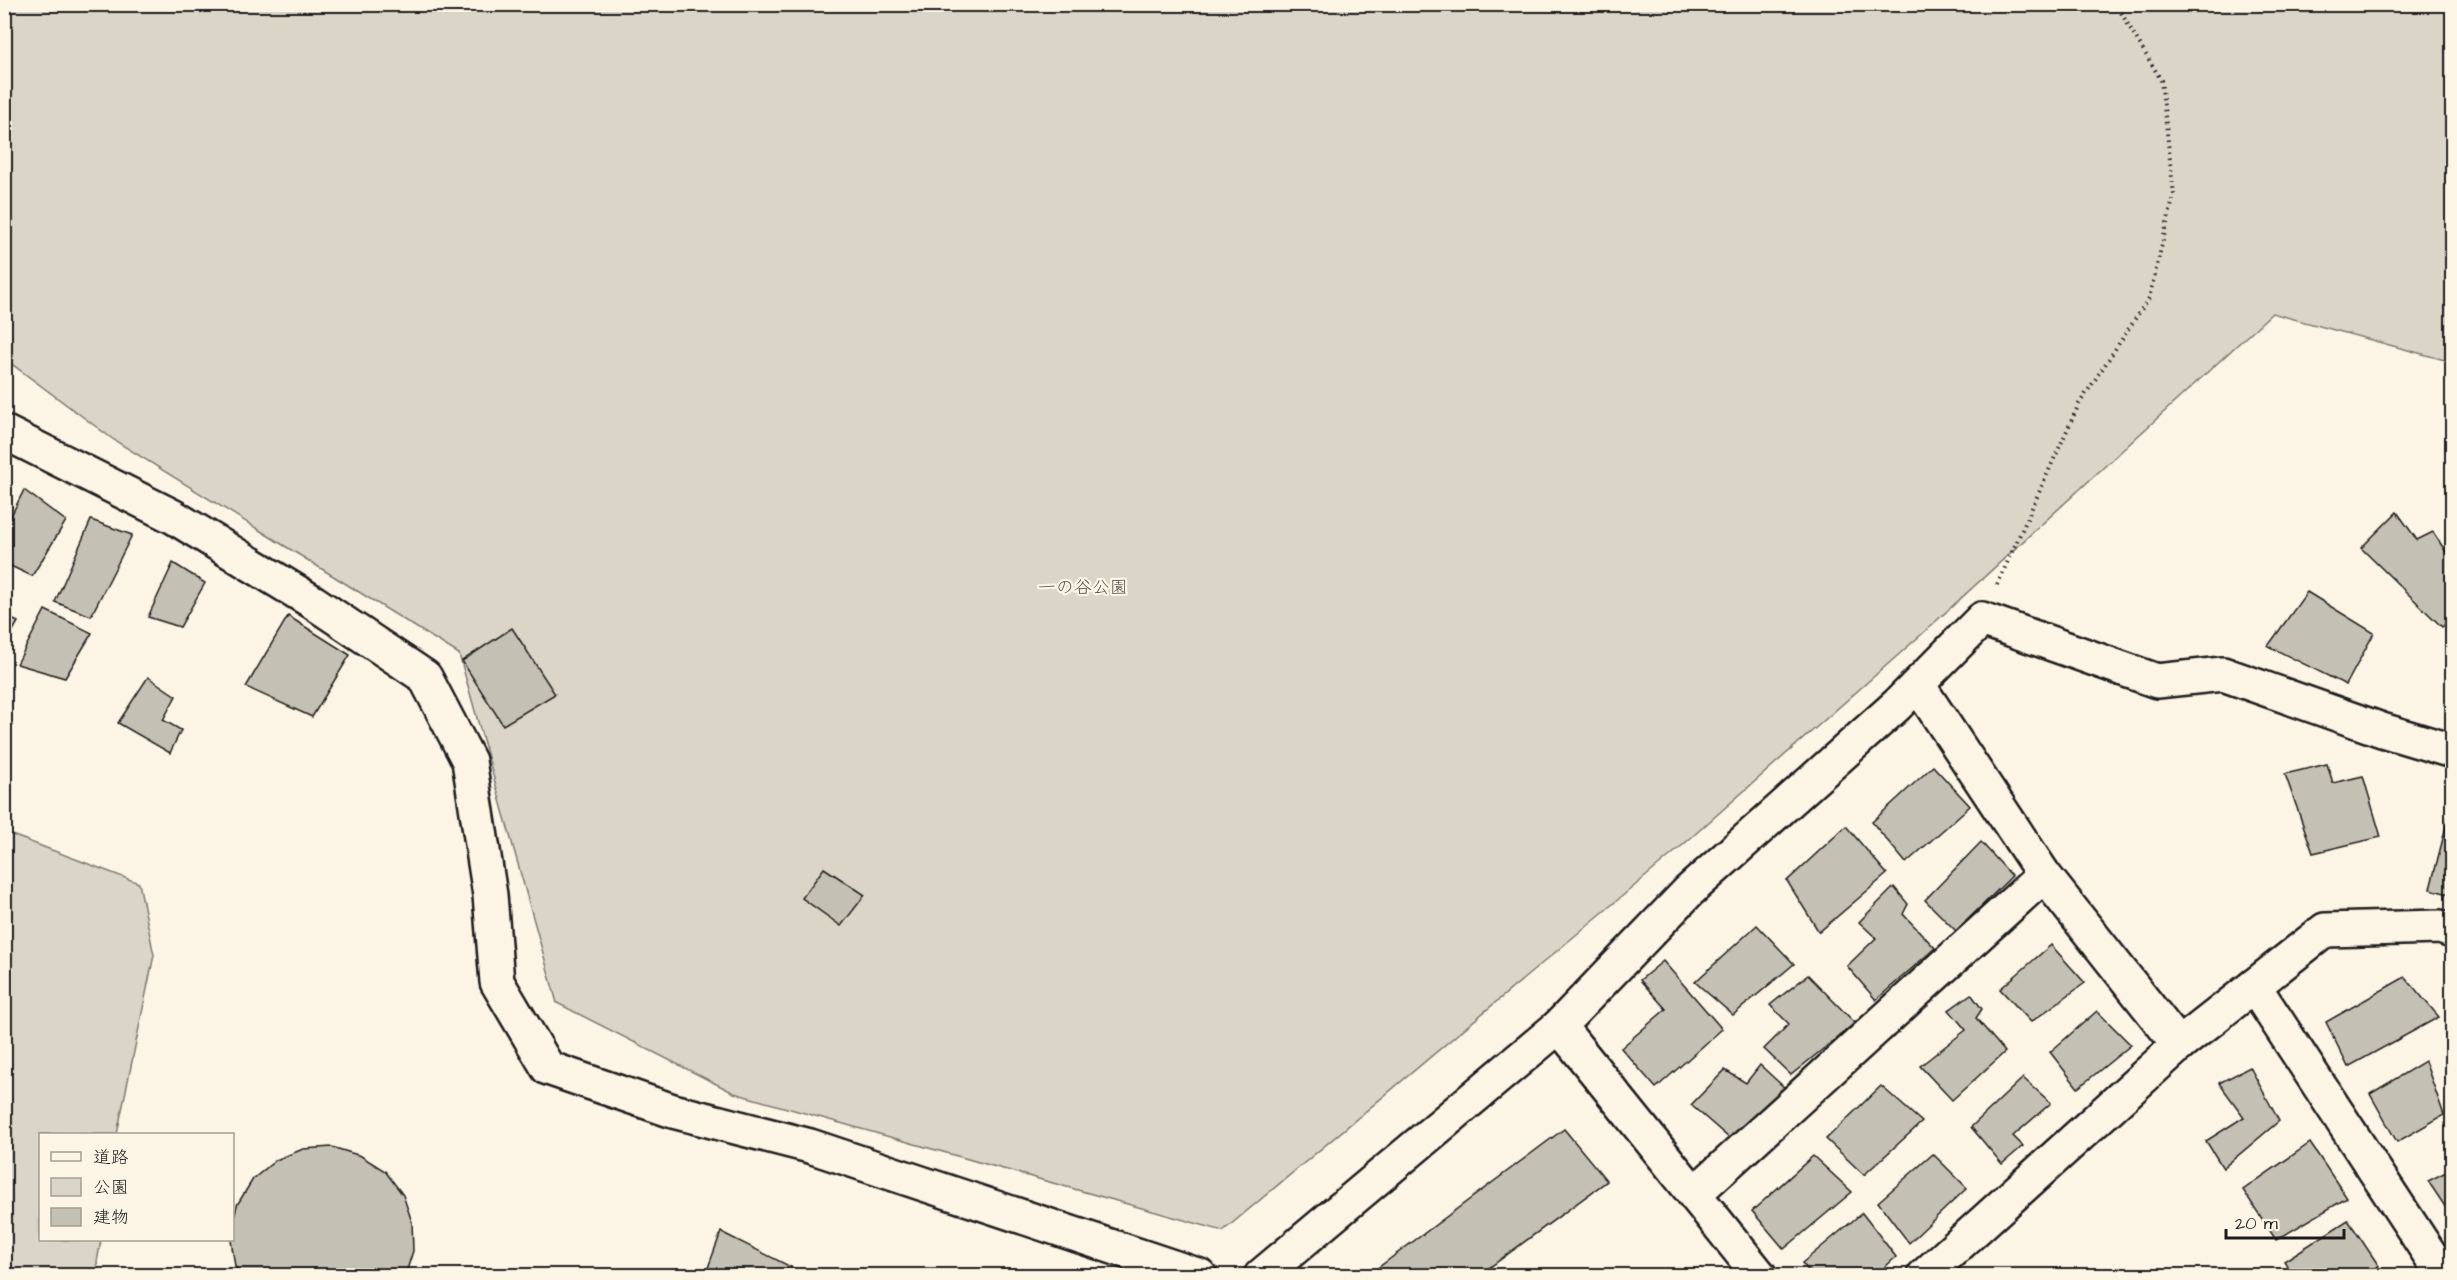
<svg xmlns="http://www.w3.org/2000/svg" width="2457" height="1280" font-family="'Architects Daughter','Klee One',sans-serif">
	<rect width="100%" height="100%" fill="#fcf5e5"/>
	<filter id="ink" filterUnits="userSpaceOnUse"><feTurbulence type="fractalNoise" baseFrequency=".0167" numOctaves="2"/><feDisplacementMap in="SourceGraphic" scale="12" xChannelSelector="R" yChannelSelector="G"/><feConvolveMatrix kernelMatrix="1 2 1 2 8 2 1 2 1" color-interpolation-filters="sRGB"/></filter>
	<g filter="url(#ink)">
		<g fill="#dbd5c8" stroke="#7c7872" stroke-width="1.5">
			<polygon points="5,5 2452,5 2452,362 2272,313 1922,634 1676,851 1223,1231 734,1093 557,1003 459,654 114,440 5,359"/>
			<polygon points="4,832 139,883 154,955 117,1134 40,1134 40,1240 101,1240 97,1262 99,1275 5,1275"/>
		</g>
		<g fill="#c4c0b3" stroke="#1c1c1c" stroke-width="1.5">
			<polygon points="24,490 66,521 32,576 4,563 4,530"/>
			<polygon points="2397,512 2417,540 2433,532 2452,561 2452,619 2442,627 2361,548"/>
			<polygon points="91,520 132,535 91,616 55,602"/>
			<polygon points="173,563 205,583 180,627 148,617"/>
			<polygon points="2307,592 2374,633 2346,685 2268,646"/>
			<polygon points="45,610 92,633 65,678 17,664"/>
			<polygon points="4,615 18,622 4,646"/>
			<polygon points="288,616 350,655 312,717 246,687"/>
			<polygon points="512,628 555,694 503,725 462,661"/>
			<polygon points="148,677 176,696 163,720 181,730 170,753 118,723"/>
			<polygon points="2327,764 2333,783 2363,776 2381,837 2313,853 2285,774"/>
			<polygon points="1933,766 1970,806 1906,863 1872,822"/>
			<polygon points="2451,807 2452,808 2452,895 2430,889"/>
			<polygon points="1846,826 1887,874 1819,932 1787,881"/>
			<polygon points="1981,842 2012,876 1956,931 1925,900"/>
			<polygon points="824,868 865,895 841,926 802,898"/>
			<polygon points="1894,887 1908,904 1903,914 1935,948 1876,1000 1847,966 1876,938 1859,922"/>
			<polygon points="1757,925 1794,964 1733,1015 1695,982"/>
			<polygon points="2051,945 2085,983 2031,1022 2000,989"/>
			<polygon points="1663,961 1722,1029 1656,1088 1621,1048 1666,1009 1640,980"/>
			<polygon points="1808,975 1855,1023 1791,1075 1764,1049 1789,1024 1770,1005"/>
			<polygon points="2405,977 2439,1017 2348,1067 2326,1022"/>
			<polygon points="1971,994 1982,1009 1976,1018 2005,1052 1952,1100 1920,1066 1966,1030 1949,1010"/>
			<polygon points="2097,1011 2131,1045 2078,1088 2050,1052"/>
			<polygon points="2425,1061 2444,1115 2397,1142 2370,1094"/>
			<polygon points="1760,1065 1786,1089 1729,1138 1691,1105 1725,1070 1746,1083"/>
			<polygon points="2250,1067 2279,1121 2223,1168 2206,1141 2244,1117 2219,1083"/>
			<polygon points="2023,1078 2051,1103 2013,1136 2023,1146 2002,1164 1971,1127"/>
			<polygon points="1881,1086 1922,1122 1864,1175 1826,1139"/>
			<polygon points="1564,1129 1607,1181 1478,1276 1367,1276"/>
			<polygon points="2310,1143 2347,1198 2276,1240 2243,1190"/>
			<polygon points="332,1147 361,1156 385,1171 403,1195 412,1222 413,1251 405,1276 240,1276 235,1266 231,1240 232,1227 237,1205 253,1179 276,1160 303,1149"/>
			<polygon points="1933,1154 1967,1188 1909,1243 1878,1202"/>
			<polygon points="1813,1156 1852,1192 1784,1249 1752,1211"/>
			<polygon points="2452,1169 2452,1217 2428,1181"/>
			<polygon points="1862,1213 1896,1257 1875,1276 1813,1276 1802,1263"/>
			<polygon points="2348,1220 2379,1266 2363,1276 2294,1276 2284,1261"/>
			<polygon points="721,1232 809,1276 705,1276"/>
		</g>
		<g fill="none" stroke-linecap="round" stroke-linejoin="round">
			<defs>
				<g id="minor">
					<polyline points="1918,685 2044,875 2179,1045"/>
					<polyline points="2254,986 2444,1276"/>
					<polyline points="1559,1026 1760,1276"/>
					<polyline points="1694,1194 2044,875"/>
					<polyline points="1261,1276 1559,1026 1689,891 1897,705 1982,619 2157,681 2223,674 2382,730 2452,751"/>
					<polyline points="1924,1276 2179,1045 2325,930 2440,927 2452,931"/>
				</g>
				<polyline id="tertiary" points="4,432 174,517 313,602 425,677 469,761 490,895 497,982 548,1068 673,1111 810,1146 1200,1276"/>
			</defs>
			<use href="#minor" stroke="#1c1c1c" stroke-width="38"/>
			<use href="#tertiary" stroke="#1c1c1c" stroke-width="38"/>
			<polyline stroke="#1c1c1c" stroke-width="4" stroke-dasharray="1.5 4.5" stroke-linecap="butt" points="1997,585 2079,404 2149,298 2174,195 2161,80 2116,4"/>
			<use href="#minor" stroke="#fcf5e5" stroke-width="33"/>
			<use href="#tertiary" stroke="#fcf5e5" stroke-width="33"/>
		</g>
	</g>
	<g text-anchor="middle" stroke-width="4.5" stroke-linejoin="round" paint-order="stroke">
		<g font-size="18" fill="#555450" stroke="#fcf5e5">
			<text x="1083" y="593">一の谷公園</text>
		</g>
	</g>
	<rect width="2457" height="1280" fill="none" stroke="#fcf5e5" stroke-width="24"/>
	<rect x="12" y="12" width="2433" height="1256" fill="none" stroke="#1c1c1c" stroke-width="2" filter="url(#ink)"/>
	<rect x="39" y="1133" width="195" height="108" fill="#fcf5e5" stroke="#a29e95" stroke-width="1.5"/>
	<rect x="51" y="1152" width="30" height="9" fill="#fcf5e5" stroke="#a29e95" stroke-width="1.5"/>
	<text x="93" y="1163" font-size="18" fill="#1c1c1c">道路</text>
	<rect x="51" y="1178" width="30" height="18" fill="#dbd5c8" stroke="#a29e95" stroke-width="1.5"/>
	<text x="93" y="1193" font-size="18" fill="#1c1c1c">公園</text>
	<rect x="51" y="1208" width="30" height="18" fill="#c4c0b3" stroke="#a29e95" stroke-width="1.5"/>
	<text x="93" y="1223" font-size="18" fill="#1c1c1c">建物</text>
	<path d="M2226 1229v9h118v-9" fill="none" stroke="#1c1c1c" stroke-width="3"/>
	<text x="2235" y="1229" font-size="18" fill="#1c1c1c" stroke="#fcf5e5" stroke-width="4.5" paint-order="stroke">20 m</text>
</svg>
